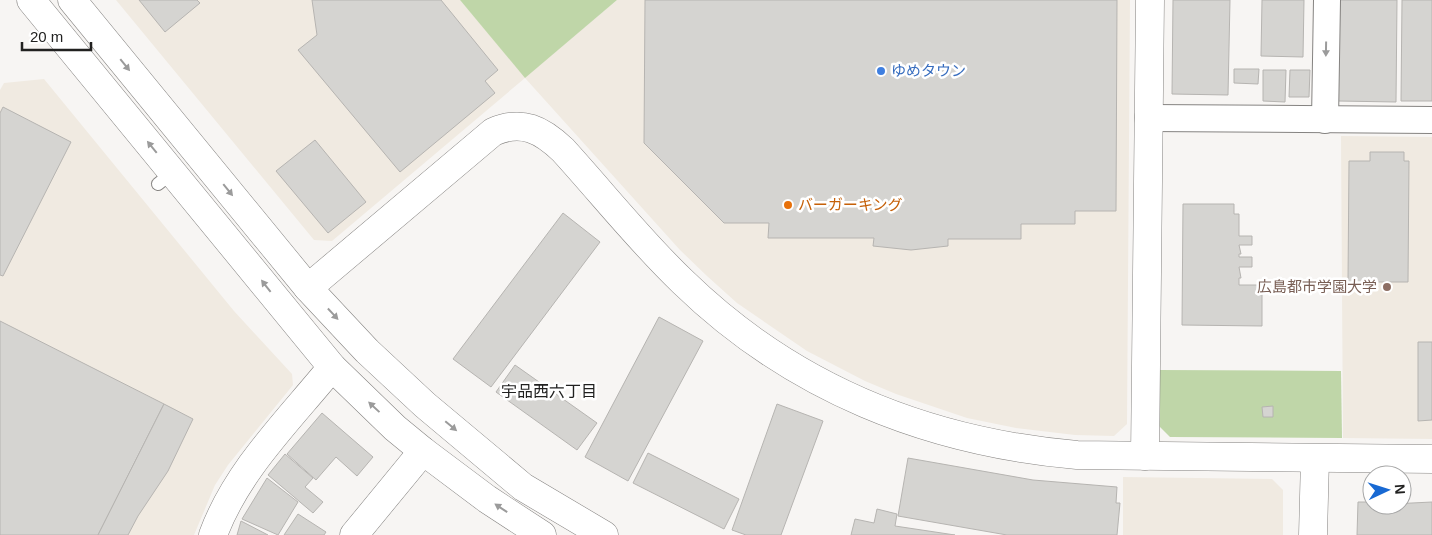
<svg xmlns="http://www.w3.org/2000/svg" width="1432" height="535" font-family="Arial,'Noto Sans JP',sans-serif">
	<rect width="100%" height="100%" fill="#f7f5f3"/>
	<g fill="#f0eae1">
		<polygon points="116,0 460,0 525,77 617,0 1130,0 1127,424 1114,436 1075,435 1016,428 967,418 896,394 865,381 807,351 737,303 707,276 680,250 525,78 332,241 314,240"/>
		<polygon points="44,79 234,311 292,374 293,385 228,465 215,485 194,535 0,535 0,90 4,83"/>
		<polygon points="1341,136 1432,137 1432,439 1343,438"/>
		<polygon points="1123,477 1272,479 1283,490 1283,535 1123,535"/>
	</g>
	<g fill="#bfd6a8">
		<polygon points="460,0 617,0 525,78"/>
		<polygon points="1158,370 1341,371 1342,438 1170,437 1158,425"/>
	</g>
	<g fill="#d5d4d1" stroke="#b6b4b1">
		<polygon points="139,0 197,0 200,3 165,32"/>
		<polygon points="312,0 441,0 498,70 485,81 495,93 400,172 298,50 317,35"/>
		<polygon points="645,0 1117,0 1116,211 1075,211 1075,224 1021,224 1021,239 948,239 948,246 911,250 873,246 874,238 768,238 769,223 724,223 644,143"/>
		<polygon points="1173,0 1230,0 1228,95 1172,94"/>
		<polygon points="1262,0 1304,0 1303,57 1261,56"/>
		<polygon points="1340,0 1397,0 1396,102 1338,101"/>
		<polygon points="1402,0 1432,0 1432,101 1401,101"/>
		<polygon points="1234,69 1259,69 1258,84 1234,83"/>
		<polygon points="1263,70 1286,70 1285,102 1263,101"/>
		<polygon points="1290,70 1310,70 1309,97 1289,97"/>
		<polygon points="3,107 71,142 3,276 0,275 0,113"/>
		<polygon points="315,140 366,202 328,233 276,171"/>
		<polygon points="1370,152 1404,152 1404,161 1409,161 1408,282 1348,282 1349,161 1370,161"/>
		<polygon points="1183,204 1234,204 1234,214 1239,214 1239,236 1252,236 1252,245 1239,245 1241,254 1239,254 1239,257 1252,257 1252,267 1239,267 1241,278 1239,278 1239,285 1262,285 1262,326 1182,325"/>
		<polygon points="563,213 600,242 491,387 453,359"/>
		<polygon points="659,317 703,341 628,481 585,457"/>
		<polygon points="0,321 164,404 98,535 0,535"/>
		<polygon points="1418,342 1432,342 1432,420 1418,421"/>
		<polygon points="515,365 597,423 577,450 496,392"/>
		<polygon points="164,404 193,419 168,471 138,516 128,535 98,535"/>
		<polygon points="777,404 823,421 781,535 746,535 732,530"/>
		<polygon points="1273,406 1273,417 1263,417 1262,407"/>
		<polygon points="322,413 373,457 357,476 336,457 316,480 287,454"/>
		<polygon points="648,453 739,499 724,529 633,483"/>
		<polygon points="285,454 313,478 305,487 323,502 313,513 268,475"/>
		<polygon points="908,458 1033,480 1117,487 1116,503 1120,503 1117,535 1007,535 898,516"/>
		<polygon points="267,478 298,502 278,535 242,519"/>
		<polygon points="1358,502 1372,502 1372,505 1432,502 1432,535 1357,535"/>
		<polygon points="877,509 897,514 895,526 955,535 851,535 855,519 874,523"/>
		<polygon points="298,514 326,532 324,535 284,535"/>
		<polygon points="241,521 268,535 237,535"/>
	</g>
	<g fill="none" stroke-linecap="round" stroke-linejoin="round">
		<defs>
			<polyline id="lane" points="158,184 173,172"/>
			<g id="street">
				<polyline points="1148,118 1432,120"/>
				<polyline points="1325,120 1327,0"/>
			</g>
			<g id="secondary">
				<polyline points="31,0 332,367 395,428 423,451 487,499 542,535"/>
				<polyline points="72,0 308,288 367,351 425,405 523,487 604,535"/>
				<path d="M308,288L493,132C522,119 542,130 563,150C603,194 640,241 683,282C792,388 928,442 1077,455L1432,459"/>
				<polyline points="1145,456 1150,0"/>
				<path d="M213,535C237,470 289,420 332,367"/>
				<polyline points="354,535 423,451"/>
				<polyline points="1313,535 1315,459"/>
			</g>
		</defs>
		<use href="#lane" stroke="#858381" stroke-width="14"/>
		<use href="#street" stroke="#858381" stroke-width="28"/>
		<use href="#secondary" stroke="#858381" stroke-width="29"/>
		<use href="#lane" stroke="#fff" stroke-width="12"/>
		<use href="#street" stroke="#fff" stroke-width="26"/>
		<use href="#secondary" stroke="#fff" stroke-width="28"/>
	</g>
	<defs><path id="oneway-solid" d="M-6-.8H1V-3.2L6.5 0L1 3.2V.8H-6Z" transform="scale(1.25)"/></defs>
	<g fill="#9b9b9b">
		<use href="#oneway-solid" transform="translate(1326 49) rotate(91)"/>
		<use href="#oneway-solid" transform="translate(125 65) rotate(51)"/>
		<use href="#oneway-solid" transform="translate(152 147) rotate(-129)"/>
		<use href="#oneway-solid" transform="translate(228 190) rotate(51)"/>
		<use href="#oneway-solid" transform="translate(266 286) rotate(-128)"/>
		<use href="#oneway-solid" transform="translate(333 314) rotate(47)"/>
		<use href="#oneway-solid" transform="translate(374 407) rotate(-137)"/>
		<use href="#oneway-solid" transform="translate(451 426) rotate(40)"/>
		<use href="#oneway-solid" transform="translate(501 508) rotate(-146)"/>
	</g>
	<circle fill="#3f7fe0" stroke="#fff" stroke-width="2" cx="881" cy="71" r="5"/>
	<circle fill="#e8710a" stroke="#fff" stroke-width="2" cx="788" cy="205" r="5"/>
	<circle fill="#8d6e63" stroke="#fff" stroke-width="2" cx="1387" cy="287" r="5"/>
	<g text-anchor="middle" stroke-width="5" stroke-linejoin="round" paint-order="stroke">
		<g font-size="15" fill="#366cbe" stroke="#fff" text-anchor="start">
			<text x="891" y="76">ゆめタウン</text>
		</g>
		<g font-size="15" fill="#c56008" stroke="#fff" text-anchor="start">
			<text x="798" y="210">バーガーキング</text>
		</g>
		<g font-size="15" fill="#785e54" stroke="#fff" text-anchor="end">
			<text x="1377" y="292">広島都市学園大学</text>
		</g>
		<g font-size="16" fill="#212120" stroke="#fff">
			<text x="549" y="397">宇品西六丁目</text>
		</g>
	</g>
	<g transform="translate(1387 490) rotate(86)"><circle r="24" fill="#ffffff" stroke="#a6a6a6"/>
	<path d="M0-4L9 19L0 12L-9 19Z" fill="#1869d3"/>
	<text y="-8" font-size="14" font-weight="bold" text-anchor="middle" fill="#212120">N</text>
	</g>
	<path d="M22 42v8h69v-8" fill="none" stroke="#212120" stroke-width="2.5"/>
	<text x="30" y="42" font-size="15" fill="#212120" stroke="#ffffff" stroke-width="4" paint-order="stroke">20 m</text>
</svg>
